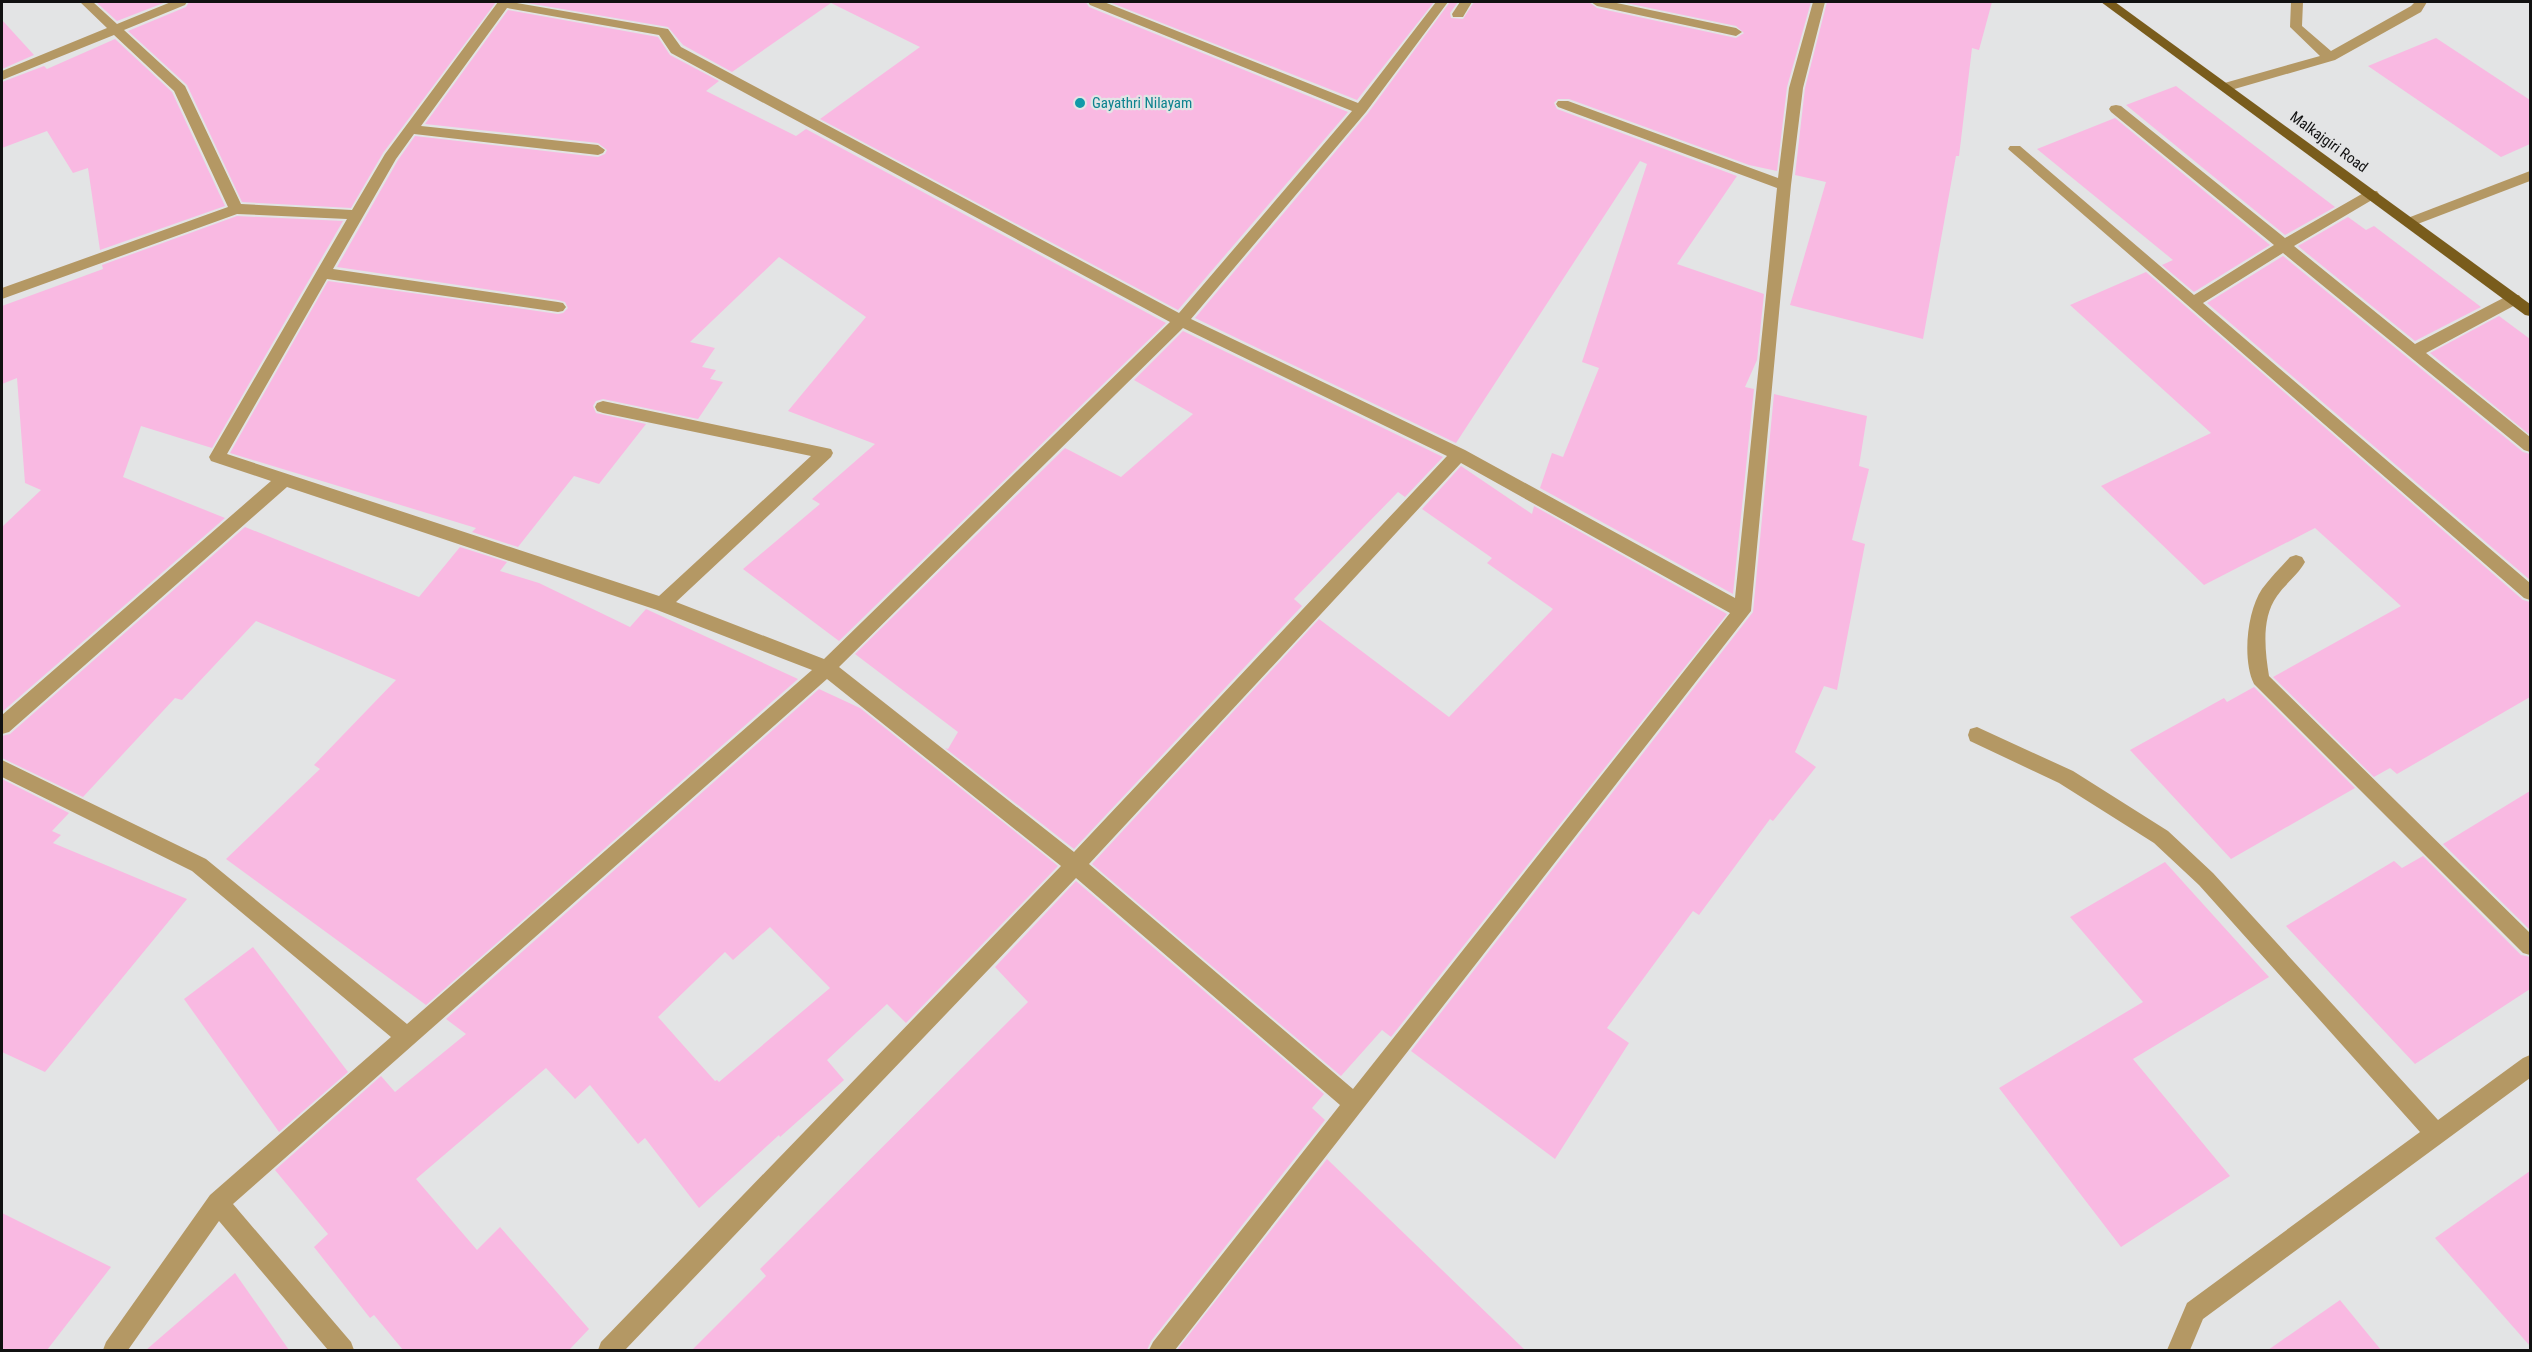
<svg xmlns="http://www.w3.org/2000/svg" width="2532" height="1352" font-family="'Roboto Condensed',sans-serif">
	<rect width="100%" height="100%" fill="#e3e4e5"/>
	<g fill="#f9b9e2" fill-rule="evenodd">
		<polygon points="96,2 166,2 117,21"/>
		<polygon points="189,2 496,2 383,153 351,208 242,202 187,85 128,31 186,7"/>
		<polygon points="521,2 1086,2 1089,7 1348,112 1178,310 820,119 920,47 831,3 732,72 683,45 668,27"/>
		<polygon points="1109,2 1434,2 1357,100"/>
		<polygon points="1450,2 1458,2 1450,13 1451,18 1463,19 1474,2 1589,2 1597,8 1736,38 1744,33 1736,26 1621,2 1811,2 1787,87 1777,171 1749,165 1569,99 1558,99 1554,103 1557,109 1737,176 1677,264 1764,294 1757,360 1745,387 1754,389 1733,594 1540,488 1552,453 1563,457 1599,368 1582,362 1647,164 1640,161 1456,443 1195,318 1368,113"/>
		<polygon points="1827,2 1992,2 1979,50 1972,48 1959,156 1956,156 1923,339 1790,305 1826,182 1795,175 1805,88"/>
		<polygon points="508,10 658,37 670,55 719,81 706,91 796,136 806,129 1166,323 839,641 743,569 820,504 812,499 875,444 788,411 866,317 779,257 690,342 715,348 702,367 716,370 710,379 723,382 698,419 603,399 596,401 593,406 596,413 646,424 599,484 574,476 518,547 472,532 476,528 230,453 328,281 558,314 563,313 568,308 565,302 558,300 337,267 398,160 415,136 598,157 605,154 607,150 598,143 425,124"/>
		<polygon points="2,20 34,55 2,69"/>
		<polygon points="2436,38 2530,100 2530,144 2501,157 2368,66"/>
		<polygon points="115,39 172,92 225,206 100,250 88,168 73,173 47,131 2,148 2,82 44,66 47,69"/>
		<polygon points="2176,86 2234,130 2335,207 2285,235 2126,105"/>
		<polygon points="2115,118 2270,245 2194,292 2162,265 2173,260 2037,149"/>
		<polygon points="237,216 343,221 212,448 141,426 123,477 225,518 2,712 2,527 41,490 25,483 17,378 2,384 2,306 103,269 102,265"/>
		<polygon points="2348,217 2366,230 2374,226 2481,307 2415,341 2298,246"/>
		<polygon points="2283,256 2523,452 2530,454 2530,580 2207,303"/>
		<polygon points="2146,272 2523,600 2530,602 2530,697 2397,774 2390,768 2374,777 2273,677 2401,606 2315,528 2204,585 2101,486 2211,433 2070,305"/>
		<polygon points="2499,316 2530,339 2530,435 2430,353"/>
		<polygon points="1183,331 1443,457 1405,497 1398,492 1294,599 1302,606 1074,849 945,748 948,749 958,732 855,654 1065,448 1121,477 1193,414 1134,380"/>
		<polygon points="1774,394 1867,416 1859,466 1869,469 1852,540 1865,544 1837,690 1824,686 1795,752 1816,767 1773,821 1770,819 1699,915 1693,911 1607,1028 1629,1043 1555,1159 1411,1051 1753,612"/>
		<polygon points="1461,466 1532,514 1534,506 1727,614 1391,1037 1382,1030 1341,1076 1092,864 1319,619 1449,717 1553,609 1487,563 1492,558 1422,509"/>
		<polygon points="245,527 419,597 460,547 507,562 500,571 539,583 630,627 646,609 798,679 426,1005 226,859 320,769 314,765 396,680 256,621 182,700 175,698 83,797 2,758 2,736 10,734"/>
		<polygon points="2254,687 2355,788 2231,859 2130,750 2224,698 2227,702"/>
		<path d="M819,689L860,708L1058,866L906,1023L887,1004L827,1060L844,1080L780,1137L779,1135L699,1208L645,1138L638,1144L590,1085L575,1099L546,1068L416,1179L477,1250L500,1227L589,1329L569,1350H403L374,1315L370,1318L314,1247L328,1234L275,1170L381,1076L395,1092L466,1034L446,1019ZM770,927L830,988L719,1082L717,1080L715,1081L658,1017L725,952L733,960Z"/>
		<polygon points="2,779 69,813 52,831 61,835 53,843 187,899 45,1072 2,1052"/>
		<polygon points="2530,791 2530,930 2443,844"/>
		<polygon points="2423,856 2521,955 2530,957 2530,989 2415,1064 2286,926 2394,861 2402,868"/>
		<polygon points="2165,862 2269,977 2133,1059 2230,1176 2121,1247 1999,1088 2143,1002 2070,917"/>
		<polygon points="1076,881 1324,1094 1312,1108 1325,1120 1151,1341 1147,1350 692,1350 766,1276 760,1269 1028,1002 995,967"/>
		<polygon points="253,947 348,1072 279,1132 184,999"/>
		<polygon points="1327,1159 1525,1350 1177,1350"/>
		<polygon points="2530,1171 2530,1346 2435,1238"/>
		<polygon points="2,1213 111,1267 47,1350 2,1350"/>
		<polygon points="235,1273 289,1350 146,1350"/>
		<polygon points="2340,1300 2381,1350 2268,1350"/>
	</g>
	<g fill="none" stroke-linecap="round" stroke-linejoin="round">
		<g fill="#b49864" fill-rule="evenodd">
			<path d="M80,2H93L117,24L171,2H187L185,5L124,30L185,86L241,204L352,210L385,154L498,2H511L668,29L681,47L1179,313L1352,111L1090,5L1088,2H1104L1358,103L1436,2H1448L1366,112L1191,319L1465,450L1735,598L1777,188L1558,107L1556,104L1558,101H1568L1778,178L1789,88L1813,2H1825L1803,88L1791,185L1751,611L1175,1350H1149L1153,1342L1340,1105L1076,878L625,1350H598L601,1342L1061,866L827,679L233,1204L351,1342L354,1350H328L219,1221L128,1350H103L106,1342L210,1195L391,1037L192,871L2,777V760L206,859L407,1024L812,670L657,610L287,487L9,732L2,734V715L271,481L211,461L209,457L347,219L237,214L2,299V288L228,207L174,91L114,35L2,80V71L107,28ZM507,8L659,35L671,53L1170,322L824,659L676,602L831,457L833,453L831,449L603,401L597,403L595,407L597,411L603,413L811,456L659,596L227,454L327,279L558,312L563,311L566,307L563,303L558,302L333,269L396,159L414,134L598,155L603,153L605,150L598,145L421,126ZM1183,328L1447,456L1074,852L839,667ZM1461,463L1730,613L1353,1089L1089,864Z"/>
			<polygon points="1460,2 1472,2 1463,17 1453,17 1452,14"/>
			<polygon points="1591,2 1612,2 1736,28 1742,32 1736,36 1597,6"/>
			<polygon points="2291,2 2303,2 2302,26 2331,51 2411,6 2415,2 2427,2 2421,12 2335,60 2231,90 2221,90 2219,87 2221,84 2320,56 2290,27"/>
			<polygon points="2116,105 2121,106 2285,238 2367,191 2377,191 2379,194 2377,197 2294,246 2415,344 2509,295 2519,295 2522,299 2519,303 2426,353 2530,437 2530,452 2524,450 2283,253 2203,303 2530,583 2530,600 2524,598 2008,149 2010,146 2020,146 2194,295 2274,245 2111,112 2109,109 2111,106"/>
			<polygon points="2530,171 2530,181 2415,225 2405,225 2403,222 2405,219"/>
			<path d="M2296,555L2302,557L2305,562C2298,575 2285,584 2277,596C2261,618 2265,651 2269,676L2530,933V955L2523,953L2254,684C2242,660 2247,611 2262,589C2270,578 2281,567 2290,557Z"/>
			<polygon points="1977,727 2073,771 2168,831 2213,873 2438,1120 2523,1058 2530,1055 2530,1078 2203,1319 2190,1350 2167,1350 2187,1303 2420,1132 2199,885 2154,843 2059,783 1970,741 1968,735 1970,729"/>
		</g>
		<polygon fill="#795c1c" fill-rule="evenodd" points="2101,2 2115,2 2530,304 2530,316 2525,315"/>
	</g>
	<circle fill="#0f9aa8" stroke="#e3e4e5" stroke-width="2" cx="1080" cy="103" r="6"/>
	<g text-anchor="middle" stroke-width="4.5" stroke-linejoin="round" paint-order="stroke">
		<g font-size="15" fill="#0d838f" stroke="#e3e4e5" text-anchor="start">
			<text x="1092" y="108">Gayathri Nilayam</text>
		</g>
		<g font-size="15" fill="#111" stroke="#e3e4e5">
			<text transform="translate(2329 142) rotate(36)" y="5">Malkajgiri Road</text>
		</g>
	</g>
	<rect width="2532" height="1352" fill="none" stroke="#111111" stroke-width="6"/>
</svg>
